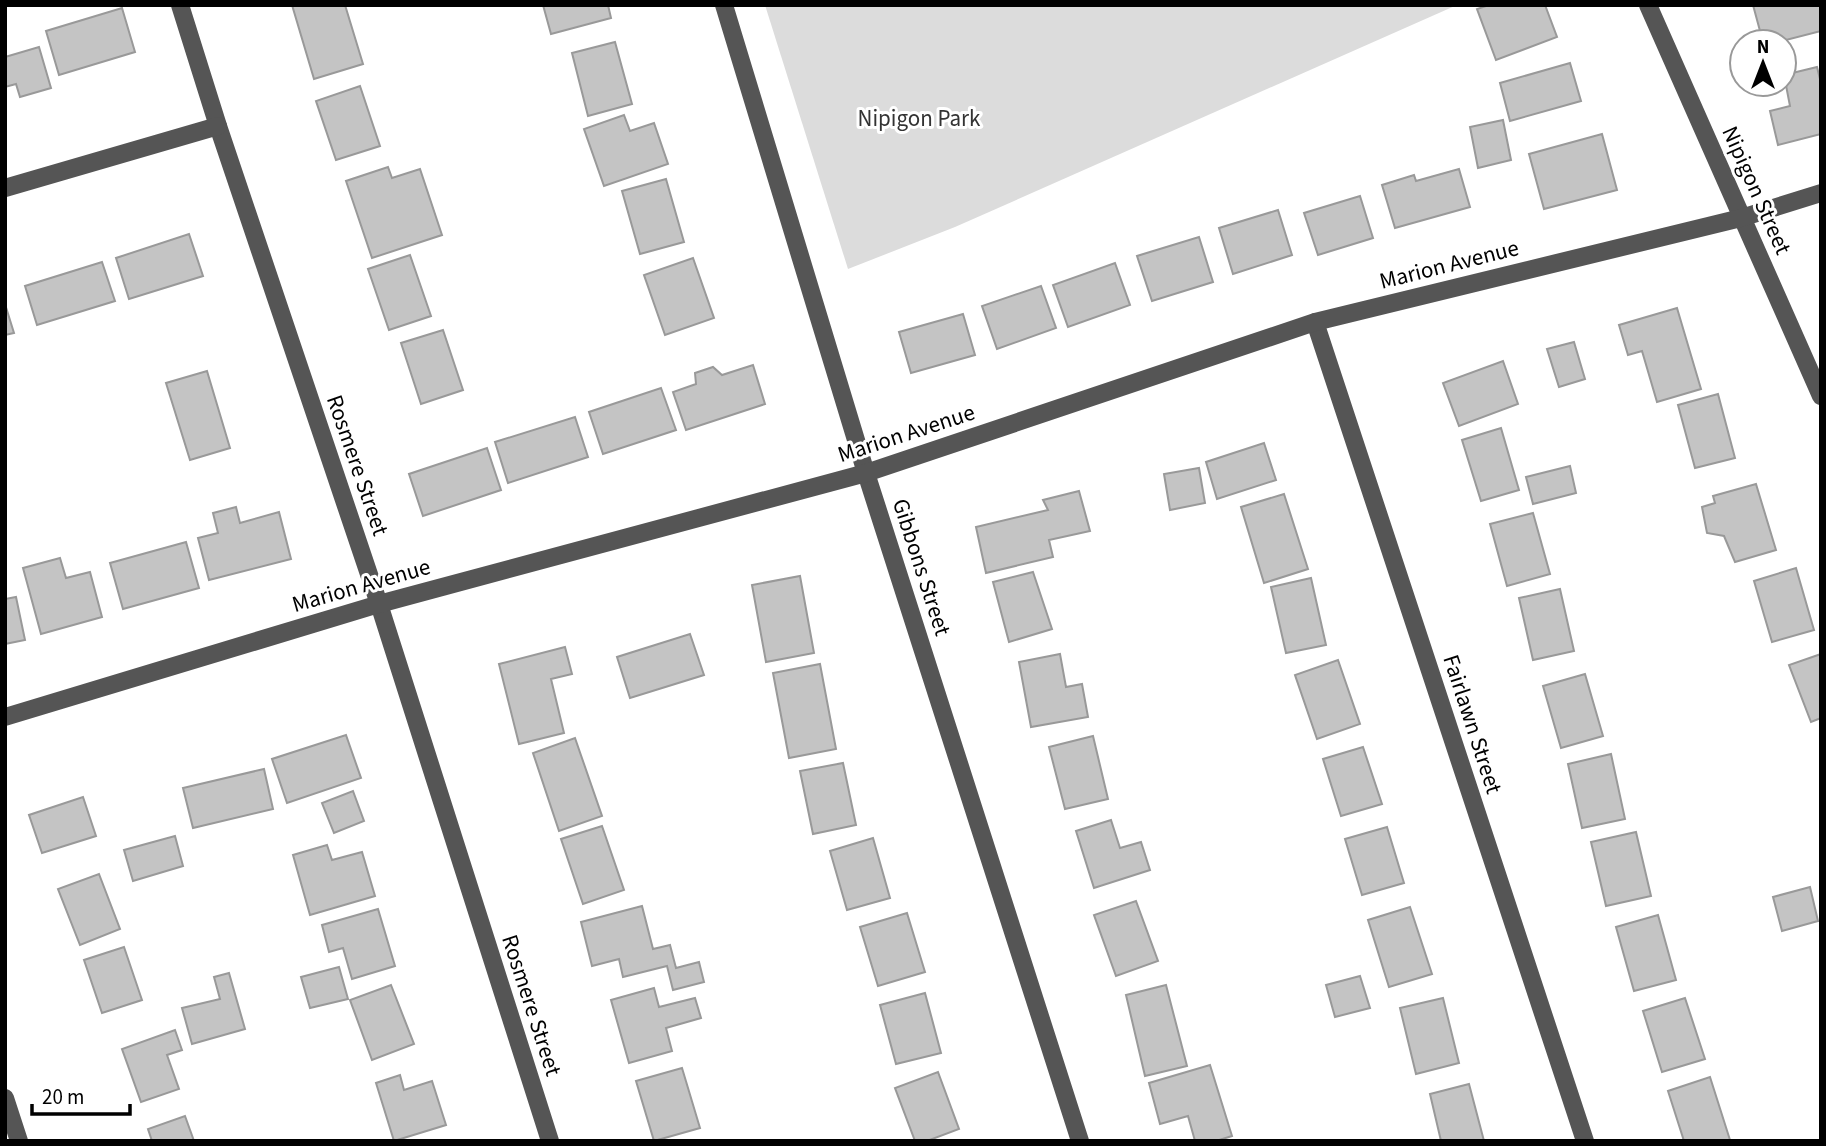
<svg xmlns="http://www.w3.org/2000/svg" width="1826" height="1146" font-family="'Source Sans 3',sans-serif">
	<rect width="100%" height="100%" fill="#fff"/>
	<polygon fill="#dcdcdc" points="765,5 1457,5 955,227 848,269"/>
	<g fill="#c4c4c4" stroke="#999" stroke-width="2">
		<polygon points="292,5 345,5 363,64 314,79"/>
		<polygon points="543,5 608,5 611,18 551,34"/>
		<polygon points="1489,5 1545,5 1557,37 1496,60 1477,9"/>
		<polygon points="1753,5 1821,5 1821,31 1778,42 1763,42"/>
		<polygon points="122,8 135,52 59,75 46,31"/>
		<polygon points="615,42 632,104 588,116 572,53"/>
		<polygon points="39,47 51,88 20,97 16,84 5,87 5,57"/>
		<polygon points="1570,63 1581,101 1510,121 1500,83"/>
		<polygon points="1817,67 1821,83 1821,134 1778,145 1770,111 1790,106 1784,75"/>
		<polygon points="360,86 380,146 336,160 316,101"/>
		<polygon points="624,115 630,131 654,123 668,164 604,186 584,129"/>
		<polygon points="1503,120 1511,160 1478,168 1470,127"/>
		<polygon points="1602,134 1617,190 1544,209 1529,154"/>
		<polygon points="388,167 392,178 420,169 442,235 372,258 346,181"/>
		<polygon points="1459,169 1470,207 1395,228 1382,185 1414,175 1416,181"/>
		<polygon points="666,179 684,242 640,254 622,191"/>
		<polygon points="1360,196 1373,238 1318,255 1304,213"/>
		<polygon points="1278,210 1292,255 1233,274 1219,228"/>
		<polygon points="189,234 203,276 129,299 116,258"/>
		<polygon points="1199,237 1213,282 1152,301 1137,256"/>
		<polygon points="410,255 431,316 389,330 368,269"/>
		<polygon points="693,258 714,318 665,335 644,275"/>
		<polygon points="102,262 115,301 37,325 25,286"/>
		<polygon points="1115,263 1130,305 1068,327 1053,285"/>
		<polygon points="1041,286 1056,328 997,349 982,306"/>
		<polygon points="5,304 14,333 5,335"/>
		<polygon points="1677,308 1701,389 1657,402 1642,351 1628,355 1619,325"/>
		<polygon points="963,314 975,355 911,373 899,332"/>
		<polygon points="443,330 463,390 421,404 401,343"/>
		<polygon points="1574,342 1585,379 1559,387 1547,349"/>
		<polygon points="1503,361 1518,404 1459,426 1443,383"/>
		<polygon points="753,365 765,404 686,430 673,392 696,384 695,373 713,367 722,375"/>
		<polygon points="207,371 230,448 190,460 166,383"/>
		<polygon points="661,388 676,430 603,454 589,412"/>
		<polygon points="1718,394 1735,458 1695,468 1678,405"/>
		<polygon points="575,417 588,457 508,483 495,442"/>
		<polygon points="1501,428 1519,490 1481,501 1462,440"/>
		<polygon points="1264,443 1276,480 1217,499 1206,462"/>
		<polygon points="487,448 501,490 423,516 409,474"/>
		<polygon points="1570,466 1576,493 1533,504 1526,477"/>
		<polygon points="1199,468 1205,503 1170,510 1164,474"/>
		<polygon points="1756,484 1776,550 1735,562 1724,536 1707,533 1702,507 1715,503 1713,496"/>
		<polygon points="1079,491 1090,531 1049,540 1053,557 986,573 976,527 1048,510 1043,500"/>
		<polygon points="1284,494 1308,569 1264,583 1241,507"/>
		<polygon points="236,507 240,523 279,512 291,559 209,580 198,538 218,533 213,513"/>
		<polygon points="1533,513 1550,574 1507,586 1490,524"/>
		<polygon points="186,542 199,588 123,609 110,563"/>
		<polygon points="60,558 66,578 90,572 102,617 41,634 23,568"/>
		<polygon points="1796,568 1814,630 1772,642 1754,581"/>
		<polygon points="1033,572 1052,629 1009,642 993,582"/>
		<polygon points="800,576 814,653 766,662 752,585"/>
		<polygon points="1311,578 1326,645 1286,653 1271,587"/>
		<polygon points="1560,589 1574,651 1533,660 1519,598"/>
		<polygon points="16,597 25,640 5,644 5,599"/>
		<polygon points="690,634 704,675 630,698 617,657"/>
		<polygon points="565,647 572,674 551,679 564,733 519,744 499,664"/>
		<polygon points="1060,654 1066,687 1082,684 1088,717 1031,727 1019,662"/>
		<polygon points="1821,654 1821,718 1811,722 1789,665"/>
		<polygon points="1338,660 1360,724 1317,739 1295,675"/>
		<polygon points="820,664 836,749 789,758 773,673"/>
		<polygon points="1585,674 1603,736 1561,748 1543,686"/>
		<polygon points="346,735 361,778 287,803 272,759"/>
		<polygon points="1093,736 1108,799 1065,809 1049,747"/>
		<polygon points="575,738 602,816 559,831 533,753"/>
		<polygon points="1363,747 1382,804 1341,816 1323,759"/>
		<polygon points="1611,754 1625,819 1582,828 1568,764"/>
		<polygon points="843,763 856,825 813,834 800,771"/>
		<polygon points="264,769 273,809 193,828 183,788"/>
		<polygon points="353,791 364,821 334,833 322,803"/>
		<polygon points="83,797 96,836 42,853 29,815"/>
		<polygon points="1111,820 1120,848 1141,842 1150,870 1094,888 1076,831"/>
		<polygon points="602,826 624,890 583,904 561,839"/>
		<polygon points="1387,827 1404,883 1362,895 1345,839"/>
		<polygon points="1636,832 1651,896 1606,906 1591,842"/>
		<polygon points="175,836 183,866 133,881 124,850"/>
		<polygon points="873,838 890,898 847,910 830,851"/>
		<polygon points="327,845 332,860 362,852 375,896 310,915 293,855"/>
		<polygon points="99,874 120,929 80,945 58,889"/>
		<polygon points="1810,887 1818,921 1782,931 1773,897"/>
		<polygon points="1136,901 1158,961 1116,976 1094,915"/>
		<polygon points="642,906 653,949 670,945 676,968 699,962 704,982 673,990 667,966 623,977 619,959 592,966 581,922"/>
		<polygon points="1410,907 1432,974 1389,987 1368,920"/>
		<polygon points="378,909 395,966 352,979 343,948 329,952 322,925"/>
		<polygon points="907,913 925,972 878,986 860,927"/>
		<polygon points="1658,915 1676,980 1634,991 1616,927"/>
		<polygon points="124,947 142,1000 102,1013 84,960"/>
		<polygon points="339,967 348,999 310,1008 301,977"/>
		<polygon points="229,973 245,1029 192,1044 182,1008 220,999 214,977"/>
		<polygon points="1360,976 1370,1008 1335,1017 1326,985"/>
		<polygon points="391,985 414,1044 372,1060 350,1000"/>
		<polygon points="1166,985 1187,1066 1145,1076 1126,995"/>
		<polygon points="654,988 659,1007 695,998 701,1018 666,1028 672,1051 629,1063 611,1000"/>
		<polygon points="925,993 941,1053 896,1064 880,1005"/>
		<polygon points="1443,998 1459,1063 1416,1074 1400,1008"/>
		<polygon points="1685,998 1705,1059 1662,1072 1643,1011"/>
		<polygon points="175,1030 182,1050 167,1055 179,1089 141,1102 122,1049"/>
		<polygon points="1210,1065 1232,1136 1216,1141 1195,1141 1188,1116 1160,1124 1149,1083"/>
		<polygon points="682,1068 700,1128 654,1141 636,1081"/>
		<polygon points="938,1072 959,1129 927,1141 915,1141 895,1088"/>
		<polygon points="400,1075 404,1090 432,1081 446,1125 394,1141 376,1083"/>
		<polygon points="1710,1077 1730,1140 1684,1141 1668,1091"/>
		<polygon points="1469,1084 1484,1141 1441,1141 1430,1094"/>
		<polygon points="185,1116 194,1141 152,1141 148,1129"/>
	</g>
	<g fill="none" stroke-linecap="round" stroke-linejoin="round">
		<g stroke="#555" stroke-width="18">
			<polyline points="180,5 218,126 379,604 550,1141"/>
			<polyline points="724,5 866,473 1080,1141"/>
			<polyline points="1648,5 1821,396"/>
			<polyline points="5,188 218,126"/>
			<polyline points="1315,322 1585,1141"/>
			<polyline points="5,717 379,604 866,473 1315,322 1741,218 1821,193"/>
			<polyline points="5,1098 19,1141"/>
		</g>
	</g>
	<g text-anchor="middle" stroke-width="6" stroke-linejoin="round" paint-order="stroke">
		<g font-size="23" fill="#333" stroke="#fff">
			<text x="919" y="126">Nipigon Park</text>
		</g>
		<g font-size="23" fill="#000" stroke="#fff">
			<text transform="translate(1757 190) rotate(66)" y="8">Nipigon Street</text>
			<text transform="translate(1449 264) rotate(-14)" y="8">Marion Avenue</text>
			<text transform="translate(906 433) rotate(-18)" y="8">Marion Avenue</text>
			<text transform="translate(358 465) rotate(71)" y="8">Rosmere Street</text>
			<text transform="translate(922 567) rotate(72)" y="8">Gibbons Street</text>
			<text transform="translate(361 585) rotate(-16)" y="8">Marion Avenue</text>
			<text transform="translate(1473 724) rotate(72)" y="8">Fairlawn Street</text>
			<text transform="translate(532 1005) rotate(72)" y="8">Rosmere Street</text>
		</g>
	</g>
	<rect width="1826" height="1146" fill="none" stroke="#000000" stroke-width="14"/>
	<g transform="translate(1763 63)"><circle r="33" fill="#ffffff" stroke="#999999" stroke-width="2"/>
	<path d="M0-5L12 26L0 18L-12 26Z" fill="#000000"/>
	<text y="-10" font-size="19" font-weight="bold" text-anchor="middle" fill="#000000">N</text>
	</g>
	<path d="M32 1104v10h98v-10" fill="none" stroke="#000000" stroke-width="3.5"/>
	<text x="42" y="1104" font-size="21" fill="#000000" stroke="#ffffff" stroke-width="5" paint-order="stroke">20 m</text>
</svg>
